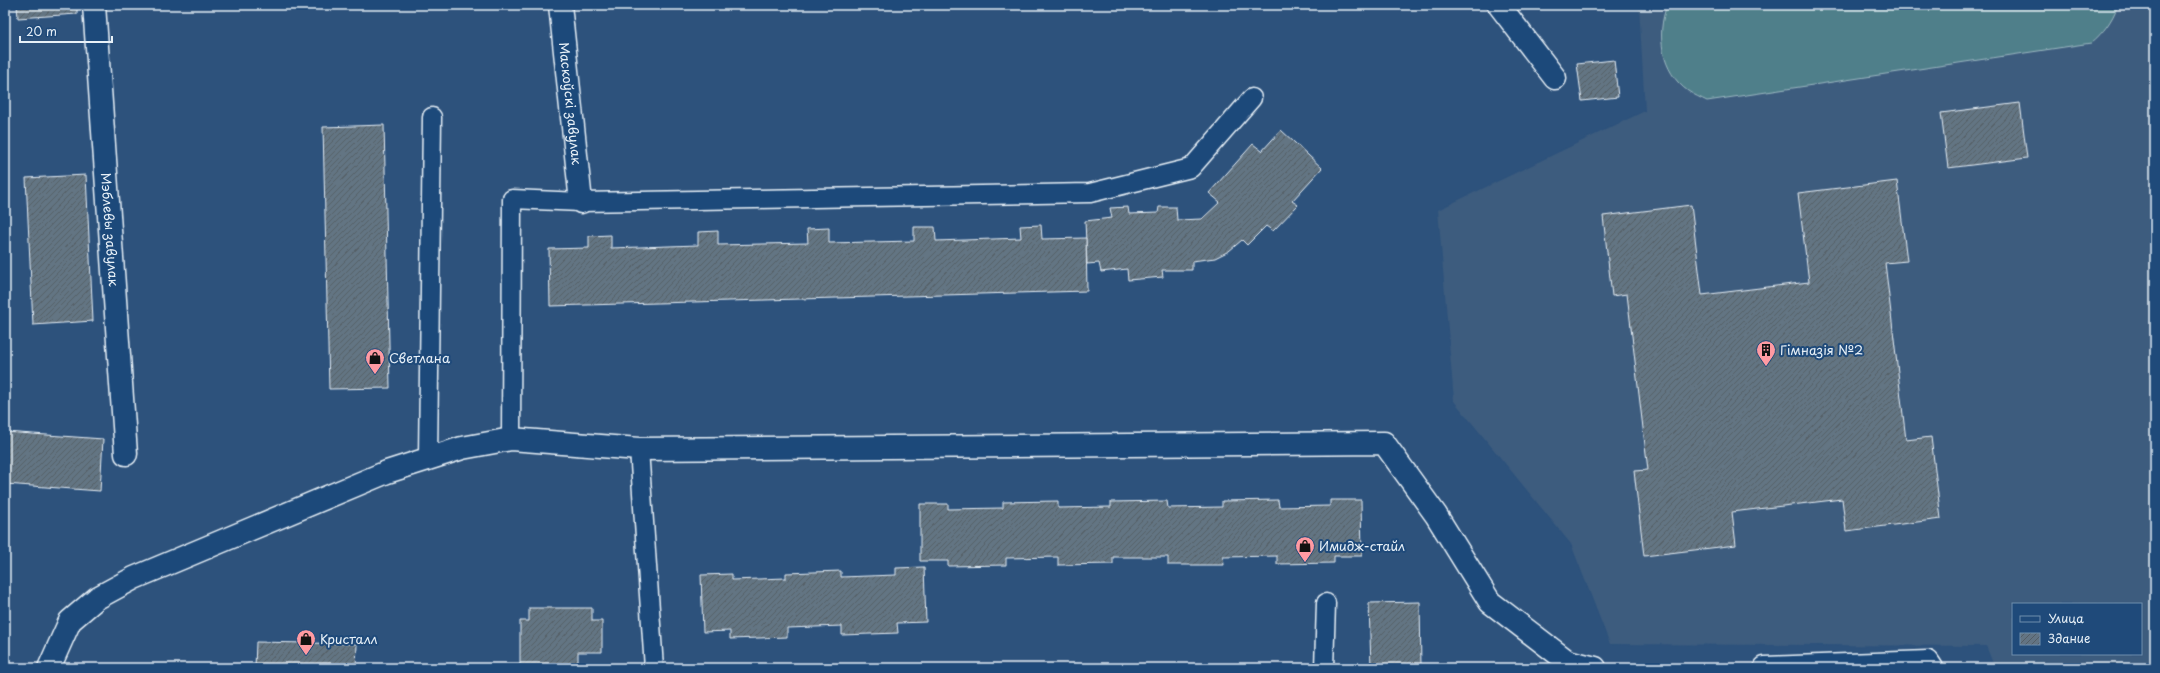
<svg xmlns="http://www.w3.org/2000/svg" width="2160" height="673" font-family="'Playpen Sans',sans-serif">
	<defs>
		<pattern id="building-hatch" width="6" height="6" patternUnits="userSpaceOnUse"><rect width="6" height="6" fill="#637483"/><path d="M-1 1l2-2M0 6l6-6M5 7l2-2" fill="none" stroke="#545e66"/></pattern>
	</defs>
	<rect width="100%" height="100%" fill="#2d527c"/>
	<filter id="ink" filterUnits="userSpaceOnUse"><feTurbulence type="fractalNoise" baseFrequency=".025" numOctaves="2"/><feDisplacementMap in="SourceGraphic" scale="8" xChannelSelector="R" yChannelSelector="G"/><feConvolveMatrix kernelMatrix="1 2 1 2 8 2 1 2 1" color-interpolation-filters="sRGB"/></filter>
	<g filter="url(#ink)">
		<path fill="#3d5c7e" fill-rule="evenodd" d="M1639,5H2153L2155,668H1995L1986,646L1610,644L1571,544L1454,401L1438,210L1645,111ZM2013,604H2141V654H2013Z"/>
		<path fill="#4f7f8a" stroke="#9cb8c1" d="M1667,5H2118C2112,21 2104,32 2091,43L1707,101C1701,98 1694,95 1688,91C1661,72 1656,34 1667,5Z"/>
		<g fill="url(#building-hatch)" stroke="#e8f1f8">
			<polygon points="17,5 77,5 77,14 18,18"/>
			<polygon points="1614,60 1618,97 1582,101 1577,64"/>
			<polygon points="2020,103 2027,158 1948,168 1941,113"/>
			<polygon points="384,125 390,388 329,389 323,127"/>
			<polygon points="1281,130 1322,168 1292,201 1298,205 1273,231 1266,226 1247,245 1242,240 1229,251 1215,258 1192,261 1192,270 1162,270 1163,277 1128,280 1127,269 1101,272 1099,263 1087,264 1085,221 1112,218 1110,208 1128,207 1129,214 1158,213 1159,207 1176,207 1177,220 1202,219 1220,202 1209,193 1253,144 1262,151"/>
			<polygon points="86,175 93,321 33,325 26,178"/>
			<polygon points="1897,181 1907,261 1885,263 1906,440 1931,437 1941,519 1846,531 1842,499 1732,512 1736,545 1644,556 1634,471 1648,470 1627,294 1612,296 1603,216 1691,205 1702,295 1809,282 1798,193"/>
			<polygon points="1041,225 1042,239 1086,238 1087,291 550,306 549,249 589,248 589,236 611,235 611,248 698,245 698,232 718,231 718,245 808,243 807,229 829,228 829,243 914,241 914,227 935,227 936,241 1021,238 1020,226"/>
			<polygon points="5,432 103,439 100,491 5,484"/>
			<polygon points="1278,500 1279,507 1330,506 1330,500 1361,500 1362,556 1334,556 1334,563 1277,564 1277,556 1223,557 1224,565 1168,565 1168,557 1113,557 1113,564 1058,565 1058,557 1006,558 1006,565 948,566 948,561 920,561 920,504 948,504 948,509 1003,508 1003,502 1058,501 1058,508 1111,507 1111,502 1167,501 1168,508 1222,507 1222,501"/>
			<polygon points="924,567 926,622 897,623 898,633 842,635 842,626 787,628 787,637 730,639 730,631 703,632 701,575 732,574 732,580 786,578 786,573 841,571 841,577 896,575 896,568"/>
			<polygon points="1420,602 1421,668 1371,668 1369,603"/>
			<polygon points="529,608 592,608 592,621 602,621 602,652 578,652 578,668 520,668 520,621 529,621"/>
			<polygon points="256,642 357,644 356,668 255,668"/>
		</g>
		<g fill="none" stroke-linecap="round" stroke-linejoin="round">
			<defs>
				<g id="service">
					<polyline points="511,439 512,199 581,202 1090,193 1191,168 1252,98"/>
					<polyline points="639,449 654,668"/>
					<polyline points="428,459 432,117"/>
					<polyline points="1324,668 1326,603"/>
				</g>
				<g id="minor">
					<path id="s1" d="M94,5L126,454"/>
					<path id="s2" d="M560,5L581,202"/>
					<polyline points="1499,5 1555,78"/>
					<polyline points="49,668 70,621 97,598 134,578 387,472 462,448 511,439 639,449 1384,443 1436,515 1490,602 1567,661 1595,668"/>
					<polyline points="1765,668 1928,662 1932,668"/>
				</g>
			</defs>
			<use href="#service" stroke="#e8f1f8" stroke-width="21"/>
			<use href="#minor" stroke="#e8f1f8" stroke-width="25"/>
			<use href="#service" stroke="#1f4a7a" stroke-width="18"/>
			<use href="#minor" stroke="#1f4a7a" stroke-width="22"/>
		</g>
	</g>
	<defs>
		<symbol id="building-pin" viewBox="-11 -11 22 30"><path d="M0 17L-7.5 6A9.5 9.5 0 1 1 7.5 6Z" fill="#ff9aa2" stroke="#1f4a7a"/><path d="M-4-6H4V6H1V3H-1V6H-4ZM-2.5-4.3h1.7v1.8h-1.7ZM.8-4.3h1.7v1.8H.8ZM-2.5-1h1.7V.8h-1.7ZM.8-1h1.7V.8H.8Z" fill="#111"/></symbol>
		<symbol id="shop-pin" viewBox="-11 -11 22 30"><path d="M0 17L-7.5 6A9.5 9.5 0 1 1 7.5 6Z" fill="#ff9aa2" stroke="#1f4a7a"/><path d="M-5-2.5h2.3a2.7 3.5 0 0 1 5.4 0H5L5.5 6h-11ZM-1.5-2.5h3a1.5 2.3 0 0 0-3 0Z" fill="#111"/></symbol>
	</defs>
	<g fill-rule="evenodd">
		<use href="#building-pin" x="1755" y="339" width="22" height="30"/>
		<use href="#shop-pin" x="364" y="347" width="22" height="30"/>
		<use href="#shop-pin" x="1294" y="535" width="22" height="30"/>
		<use href="#shop-pin" x="295" y="628" width="22" height="30"/>
	</g>
	<g text-anchor="middle" stroke-width="4" stroke-linejoin="round" paint-order="stroke">
		<g font-size="13" fill="#e8f1f8" stroke="#1f4a7a">
			<text dy="5" stroke="none"><textPath href="#s2" startOffset="99">Маскоўскі завулак</textPath></text>
			<text dy="5" stroke="none"><textPath href="#s1" startOffset="225">Мэблевы завулак</textPath></text>
		</g>
		<g font-size="13" fill="#e8f1f8" stroke="#1f4a7a" text-anchor="start">
			<text x="1780" y="355">Гімназія №2</text>
			<text x="389" y="363">Светлана</text>
			<text x="1319" y="551">Имидж-стайл</text>
			<text x="320" y="644">Кристалл</text>
		</g>
	</g>
	<rect width="2160" height="673" fill="none" stroke="#1f4a7a" stroke-width="20"/>
	<rect x="10" y="10" width="2140" height="653" fill="none" stroke="#e8f1f8" stroke-width="1.5" filter="url(#ink)"/>
	<rect x="2012" y="603" width="130" height="52" fill="#1f4a7a" stroke="#6f8dac"/>
	<rect x="2020" y="616" width="20" height="6" fill="#1f4a7a" stroke="#6f8dac"/>
	<text x="2048" y="623" font-size="12" fill="#e8f1f8">Улица</text>
	<rect x="2020" y="633" width="20" height="12" fill="url(#building-hatch)" stroke="#6f8dac"/>
	<text x="2048" y="643" font-size="12" fill="#e8f1f8">Здание</text>
	<path d="M20 36v6h92v-6" fill="none" stroke="#e8f1f8" stroke-width="2"/>
	<text x="26" y="36" font-size="12" fill="#e8f1f8" stroke="#1f4a7a" stroke-width="3" paint-order="stroke">20 m</text>
</svg>
